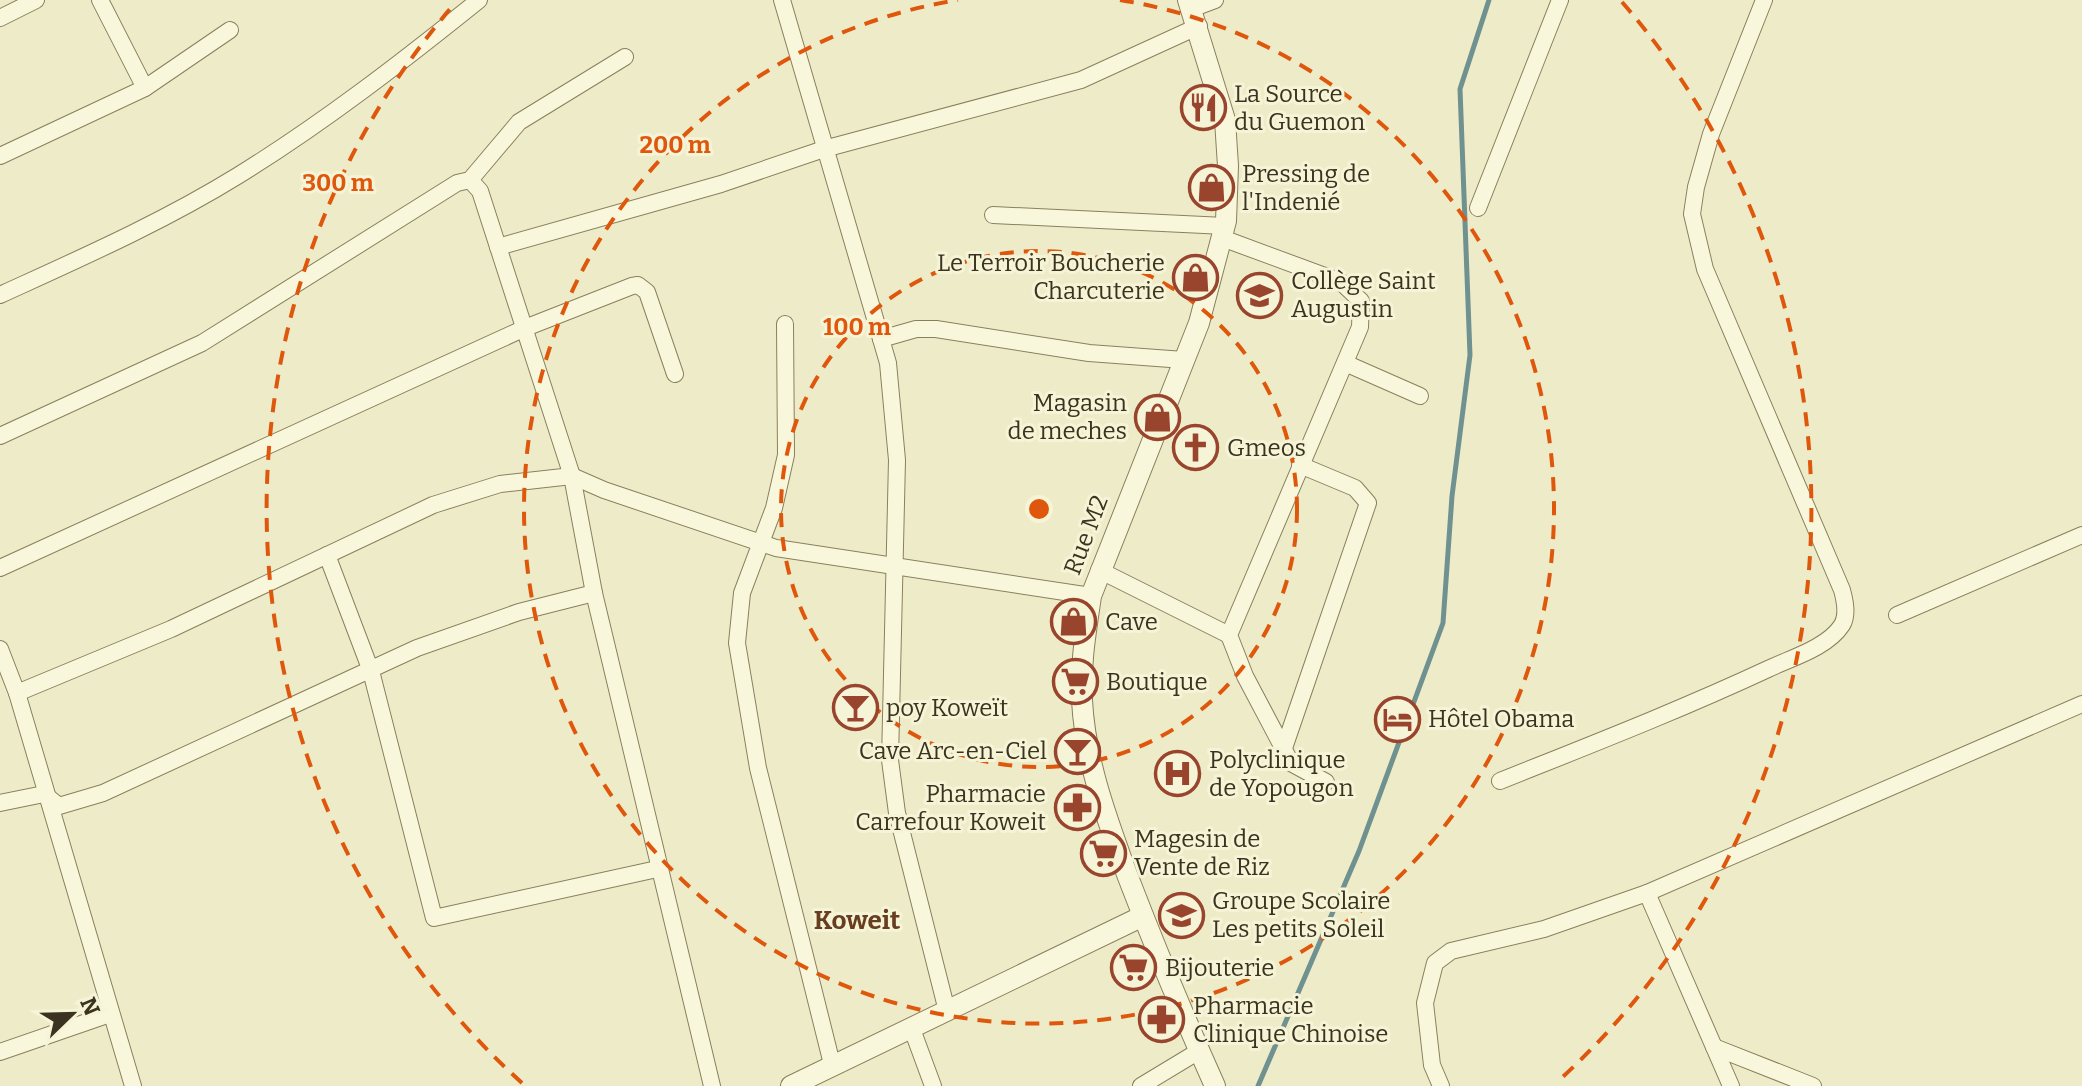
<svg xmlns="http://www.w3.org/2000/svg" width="2082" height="1086" font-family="Bitter,serif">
	<rect width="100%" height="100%" fill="#eeecc8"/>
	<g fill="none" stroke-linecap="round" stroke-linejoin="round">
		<polyline stroke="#6f9190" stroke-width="5" points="1258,1086 1359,851 1443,623 1452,496 1470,355 1460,89 1489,0"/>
		<defs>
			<g id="minor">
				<polyline points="100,0 145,88"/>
				<polyline points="782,0 888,363 897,460 890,760 897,813 947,1011"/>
				<polyline points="1191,9 1215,0"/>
				<polyline points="0,18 36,0"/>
				<polyline points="0,156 145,88 230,30"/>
				<polyline points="470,180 480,191 572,476 594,593 712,1086"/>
				<polyline points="1478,208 1560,0"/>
				<polyline points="993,215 1225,226"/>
				<polyline points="1222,238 1341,282 1361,301 1360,327 1229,635 1245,676 1291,763 1326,782"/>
				<polyline points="498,247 721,184 824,149 1081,80 1199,26"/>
				<path d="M0,295C81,258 163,222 239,175C323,123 402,62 479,0"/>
				<polyline points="785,324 786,455 774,508 742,593 737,643 758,768 832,1064"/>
				<polyline points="881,339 916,329 936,329 1089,353 1184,360"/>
				<polyline points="1345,363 1420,396"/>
				<polyline points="0,436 202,343 457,183 470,180 519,122 625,57"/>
				<polyline points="327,555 371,671 434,918 657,869"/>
				<polyline points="0,568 525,328 632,286 638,285 647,292 675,374"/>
				<polyline points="1099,570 1229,635"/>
				<polyline points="1897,615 2082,535"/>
				<polyline points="0,649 17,693 133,1086"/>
				<polyline points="17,693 171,629 433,505 500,484 572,476 604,490 776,548 1091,596"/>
				<polyline points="1283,751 1368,503 1355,488 1300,465"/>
				<path d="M1500,781C1590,745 1680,710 1768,669C1791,658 1827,648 1842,625C1848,615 1845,601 1842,590L1705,269L1692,214L1696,187L1711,134L1764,0"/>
				<polyline points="0,803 44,794 59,806 103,793 417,648 519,612 594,593"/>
				<polyline points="1647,893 1731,1086"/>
				<polyline points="912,1029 933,1086"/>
				<polyline points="1714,1047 1813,1086"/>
				<polyline points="0,1052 110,1014"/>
				<polyline points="1141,1086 1199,1051"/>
				<polyline points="1441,1086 1432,1065 1425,1003 1435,963 1451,951 1544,929 1647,893 2082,704"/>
			</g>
			<g id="tertiary">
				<path d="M1188,0L1225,120L1228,166L1226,221L1199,323L1091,596C1086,631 1080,665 1082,700C1085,761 1107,819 1128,877C1155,947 1184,1017 1215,1086"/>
				<polyline points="791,1086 1143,916"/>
			</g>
		</defs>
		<use href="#minor" stroke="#8a7f5d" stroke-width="18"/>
		<use href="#tertiary" stroke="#8a7f5d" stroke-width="22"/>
		<use href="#minor" stroke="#f9f7db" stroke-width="16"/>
		<use href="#tertiary" stroke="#f9f7db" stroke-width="20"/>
	</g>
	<g fill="none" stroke="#df570d" stroke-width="4" stroke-dasharray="14 10">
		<circle cx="1039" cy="509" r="258"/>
		<path d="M1120 0A515 515 0 1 1 958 0"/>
		<path d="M522 1083A773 773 0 0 1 456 2M1622 2A773 773 0 0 1 1556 1083"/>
	</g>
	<defs>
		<symbol id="restaurant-ring" viewBox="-11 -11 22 22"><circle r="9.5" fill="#f6f4d7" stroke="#99442d" stroke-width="1.5"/><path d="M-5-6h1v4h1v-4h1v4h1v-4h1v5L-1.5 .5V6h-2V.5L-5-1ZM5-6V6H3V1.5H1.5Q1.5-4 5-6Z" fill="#99442d"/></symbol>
		<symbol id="shop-ring" viewBox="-11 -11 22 22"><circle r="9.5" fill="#f6f4d7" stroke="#99442d" stroke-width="1.5"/><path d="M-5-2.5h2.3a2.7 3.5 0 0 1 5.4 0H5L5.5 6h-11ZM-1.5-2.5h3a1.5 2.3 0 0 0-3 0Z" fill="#99442d"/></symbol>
		<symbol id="school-ring" viewBox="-11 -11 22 22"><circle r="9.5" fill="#f6f4d7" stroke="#99442d" stroke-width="1.5"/><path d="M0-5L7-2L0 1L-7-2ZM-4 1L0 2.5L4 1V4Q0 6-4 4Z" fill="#99442d"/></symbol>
		<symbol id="church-ring" viewBox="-11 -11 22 22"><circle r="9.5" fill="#f6f4d7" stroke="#99442d" stroke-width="1.5"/><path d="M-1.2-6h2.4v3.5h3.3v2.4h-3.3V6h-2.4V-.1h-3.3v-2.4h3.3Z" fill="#99442d"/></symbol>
		<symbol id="supermarket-ring" viewBox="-11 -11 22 22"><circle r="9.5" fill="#f6f4d7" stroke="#99442d" stroke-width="1.5"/><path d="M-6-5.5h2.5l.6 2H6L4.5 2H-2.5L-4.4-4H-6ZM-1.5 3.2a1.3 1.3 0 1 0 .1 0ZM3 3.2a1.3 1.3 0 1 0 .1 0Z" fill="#99442d"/></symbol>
		<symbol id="bar-ring" viewBox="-11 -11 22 22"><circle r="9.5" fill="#f6f4d7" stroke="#99442d" stroke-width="1.5"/><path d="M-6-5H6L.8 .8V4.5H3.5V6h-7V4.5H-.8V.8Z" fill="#99442d"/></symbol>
		<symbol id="hotel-ring" viewBox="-11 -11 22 22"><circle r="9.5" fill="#f6f4d7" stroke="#99442d" stroke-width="1.5"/><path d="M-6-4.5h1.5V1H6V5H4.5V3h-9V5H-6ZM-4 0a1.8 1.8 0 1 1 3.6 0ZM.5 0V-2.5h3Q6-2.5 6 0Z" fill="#99442d"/></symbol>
		<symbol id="hospital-ring" viewBox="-11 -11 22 22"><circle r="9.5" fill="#f6f4d7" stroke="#99442d" stroke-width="1.5"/><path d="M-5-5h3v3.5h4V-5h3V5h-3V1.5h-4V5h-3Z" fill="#99442d"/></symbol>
		<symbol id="pharmacy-ring" viewBox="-11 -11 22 22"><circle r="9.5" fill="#f6f4d7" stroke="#99442d" stroke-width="1.5"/><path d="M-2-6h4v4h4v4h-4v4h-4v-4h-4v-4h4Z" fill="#99442d"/></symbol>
	</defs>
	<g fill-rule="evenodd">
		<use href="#restaurant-ring" x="1178" y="82" width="51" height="51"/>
		<use href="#shop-ring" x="1186" y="162" width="51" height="51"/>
		<use href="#shop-ring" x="1170" y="252" width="51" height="51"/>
		<use href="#school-ring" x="1234" y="270" width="51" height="51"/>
		<use href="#shop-ring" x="1132" y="392" width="51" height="51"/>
		<use href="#church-ring" x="1170" y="422" width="51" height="51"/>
		<use href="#shop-ring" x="1048" y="596" width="51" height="51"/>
		<use href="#supermarket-ring" x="1050" y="656" width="51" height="51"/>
		<use href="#bar-ring" x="830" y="682" width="51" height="51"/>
		<use href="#hotel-ring" x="1372" y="694" width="51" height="51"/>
		<use href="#bar-ring" x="1052" y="726" width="51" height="51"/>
		<use href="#hospital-ring" x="1152" y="748" width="51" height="51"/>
		<use href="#pharmacy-ring" x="1052" y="782" width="51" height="51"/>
		<use href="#supermarket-ring" x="1078" y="828" width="51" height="51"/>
		<use href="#school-ring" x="1156" y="890" width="51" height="51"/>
		<use href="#supermarket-ring" x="1108" y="942" width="51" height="51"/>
		<use href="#pharmacy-ring" x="1136" y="994" width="51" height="51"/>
	</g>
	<g text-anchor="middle" stroke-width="6" stroke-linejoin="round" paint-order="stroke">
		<g font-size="24" fill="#3b3320" stroke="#f6f4d7" text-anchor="start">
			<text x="1234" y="102">La Source<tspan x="1234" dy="28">du Guemon</tspan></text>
			<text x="1242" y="182">Pressing de<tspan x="1242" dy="28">l'Indenié</tspan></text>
			<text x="1165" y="271" text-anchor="end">Le Terroir Boucherie<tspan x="1165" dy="28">Charcuterie</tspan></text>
			<text x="1291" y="289">Collège Saint<tspan x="1291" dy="28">Augustin</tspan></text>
			<text x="1127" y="411" text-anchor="end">Magasin<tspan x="1127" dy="28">de meches</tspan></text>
			<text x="1227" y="456">Gmeos</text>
			<text x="1105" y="630">Cave</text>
			<text x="1106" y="690">Boutique</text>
			<text x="886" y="716">poy Koweït</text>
			<text x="1428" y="727">Hôtel Obama</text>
			<text x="1047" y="759" text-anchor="end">Cave Arc-en-Ciel</text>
			<text x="1209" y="768">Polyclinique<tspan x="1209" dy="28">de Yopougon</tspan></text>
			<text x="1046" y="802" text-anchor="end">Pharmacie<tspan x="1046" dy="28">Carrefour Koweit</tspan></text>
			<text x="1134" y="847">Magesin de<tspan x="1134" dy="28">Vente de Riz</tspan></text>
			<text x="1212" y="909">Groupe Scolaire<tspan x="1212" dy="28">Les petits Soleil</tspan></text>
			<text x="1165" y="976">Bijouterie</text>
			<text x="1193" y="1014">Pharmacie<tspan x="1193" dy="28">Clinique Chinoise</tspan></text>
		</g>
		<g font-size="24" fill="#3b3320" stroke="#f6f4d7">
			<text transform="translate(1086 535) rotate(-69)" y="8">Rue M2</text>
		</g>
		<g font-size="26" font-weight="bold" fill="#673f20" stroke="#f6f4d7">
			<text x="857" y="929">Koweit</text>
		</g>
	</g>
	<circle cx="1039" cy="509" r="12" fill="#df570d" stroke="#f6f4d7" stroke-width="4"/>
	<g font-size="24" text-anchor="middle" font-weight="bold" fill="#df570d" stroke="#f6f4d7" stroke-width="6" stroke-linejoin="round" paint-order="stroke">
		<text x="675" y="153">200 m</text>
		<text x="338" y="191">300 m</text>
		<text x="857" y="335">100 m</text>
	</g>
	<g transform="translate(72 1014) rotate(67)" stroke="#f6f4d7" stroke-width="6" paint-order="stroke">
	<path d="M0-6L14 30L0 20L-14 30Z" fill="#3b3320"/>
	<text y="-12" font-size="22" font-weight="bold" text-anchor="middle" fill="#3b3320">N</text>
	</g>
</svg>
